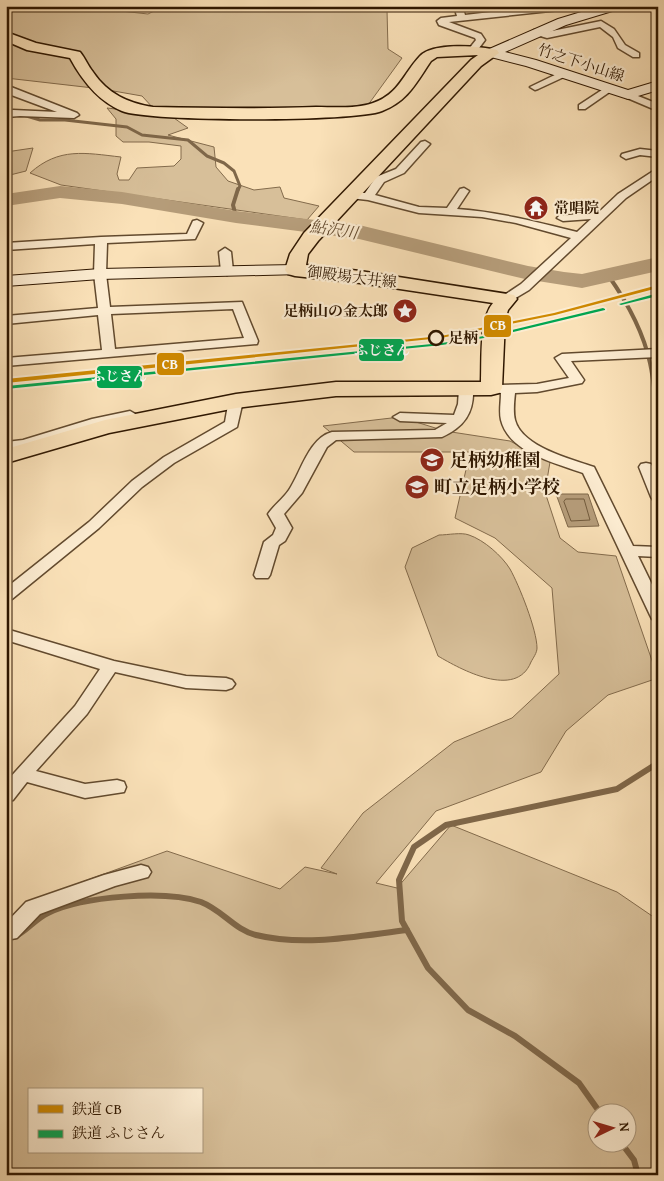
<svg xmlns="http://www.w3.org/2000/svg" width="664" height="1181" font-family="'Gentium Book Plus','Noto Serif JP',serif">
	<rect width="100%" height="100%" fill="#fae1b8"/>
	<filter id="stains"><feTurbulence type="fractalNoise" baseFrequency=".004" numOctaves="4"/><feColorMatrix values="0 0 0 0 .2 0 0 0 0 .09 0 0 0 0 .02 0 0 0 .5 -.17"/></filter>
	<radialGradient id="worn" r=".72"><stop offset=".6" stop-color="#630" stop-opacity="0"/><stop offset="1" stop-color="#630" stop-opacity=".3"/></radialGradient>
	<g fill="#d7bf99" stroke="#836b4c" fill-rule="evenodd">
		<polygon points="6,6 76,6 148,14 164,6 389,6 387,10 388,49 402,58 368,105 315,110 154,109 142,96 102,89 6,78"/>
		<path d="M107,108L151,113L174,118L188,128L168,135L214,147L216,167L228,181L254,190L280,187L284,198L319,206L307,220L61,185L30,173C59,147 85,153 121,157L117,174L119,180H129L137,168L174,166L181,159V146L149,142H123L116,136V119Z"/>
		<polygon points="33,148 26,171 6,176 6,152"/>
		<path d="M400,417L445,431L510,441L550,462L545,492L560,538L578,552L616,556L658,678L608,695L566,731L541,772L436,811L376,883L397,888L451,825L617,892L658,920V1175H6V929L41,897L167,851L280,889L305,867L337,874L321,868L363,813L454,742L512,718L559,674L552,588L495,538L455,518L470,452H354L323,426ZM29,1090H201V1152H29ZM596,1114H626V1144H596Z"/>
		<path d="M439,535C448,535 461,532 469,535C484,540 502,556 510,569C519,585 537,630 537,648C537,653 533,658 531,662C516,700 460,669 438,656L405,567L412,548Z"/>
	</g>
	<polygon fill="#b59c79" stroke="#7f6749" points="556,494 588,494 599,526 568,527"/>
	<g fill="none" stroke-linecap="round" stroke-linejoin="round">
		<polygon stroke="#725a3c" stroke-width="1" points="566,499 584,499 590,520 571,521 564,502"/>
		<polyline stroke="#7f6749" stroke-width="3" points="23,115 40,120 65,120 127,127 142,135 188,140 207,156 224,163 234,171 240,186 238,190"/>
		<g stroke="#7f6749" stroke-width="4">
			<polyline points="236,217 233,205 238,189"/>
			<path d="M608,275C627,302 643,330 650,363C654,381 655,399 658,417"/>
		</g>
		<g stroke="#7f6749" stroke-width="6">
			<path d="M14,937C27,931 35,919 48,913C83,896 165,890 201,902C222,910 235,930 256,935C305,947 358,936 407,930"/>
			<polyline points="601,1114 579,1083 515,1036 468,1010 428,968 402,921 399,880 414,847 446,825 617,789 658,763"/>
			<polyline points="622,1144 634,1160 638,1175"/>
		</g>
		<polygon fill="#b59c79" fill-rule="evenodd" points="60,186 122,192 236,211 359,225 528,266 564,272 582,274 658,257 658,271 582,288 525,279 359,239 236,223 122,204 60,198 6,206 6,194"/>
		<defs>
			<g id="street">
				<polygon points="454,6 462,6 465,15 544,6 573,6 569,9 449,22 481,34 485,40 476,52 473,53 468,50 476,40 475,38 439,25 437,21 441,18 457,16"/>
				<polygon points="601,21 614,29 625,45 639,53 639,57 633,57 618,48 613,37 600,27 547,38 530,33 534,30 547,32"/>
				<polygon points="563,71 568,74 566,76 538,89 535,90 530,87"/>
				<polygon points="6,85 77,113 79,115 74,118 20,116 6,117 6,111 13,110 57,112 6,93"/>
				<polygon points="608,86 613,89 611,91 585,109 579,109 579,105"/>
				<polygon points="628,92 658,104 658,111 625,97 623,95"/>
				<path d="M425,141L430,144L404,173L384,182L375,195L419,207L447,208L460,189L464,188L469,191L457,209C499,212 537,222 577,232L591,219L563,221L557,218L559,216L599,212L618,194L658,168V176L626,198L529,290L507,303L501,299L503,296L521,284L571,238L516,223L482,217L419,213L368,200L350,198L345,195L350,192L365,193L376,177L396,169L421,142Z"/>
				<polygon points="640,149 658,151 658,157 640,155 626,159 621,156 622,154"/>
				<path d="M197,220L203,223L195,239L107,243L106,274L110,307L242,302L258,341L257,344L6,366V358L102,350L98,315L6,324V316L98,308L94,274L95,244L6,250V243L101,237L187,234L193,221ZM233,309L244,338L115,349L111,314Z"/>
				<polygon points="225,248 231,252 233,271 227,275 221,271 219,252"/>
				<path d="M658,349V357L571,361L584,380L582,383L537,392L515,393C514,402 513,412 515,420C522,447 571,459 594,467L633,546L658,547V557L638,556L658,597V620L652,619L650,615L583,473C556,463 509,453 501,420C499,412 501,402 501,393L493,392L491,389L498,385L537,384L569,378L555,358L562,354Z"/>
				<path d="M466,385L473,389C474,413 464,427 442,437L336,440L327,447L302,493L284,514L292,528L285,541L279,545L270,575L268,578H256L254,575L264,542L273,535L276,528L268,514C274,505 283,499 289,490C301,472 309,438 332,432L435,430L447,423L400,421L393,417L400,413L454,415L458,404L459,389Z"/>
				<polygon points="223,397 236,397 243,401 237,427 174,463 142,487 99,528 12,599 6,601 6,588 89,522 132,481 164,457 225,422 228,405 218,404 216,401"/>
				<polygon points="130,411 137,415 135,418 100,426 29,447 6,450 6,442 23,440 92,419"/>
				<polygon points="646,463 651,464 658,478 658,501 653,500 651,497 639,467 641,464"/>
				<polygon points="6,629 114,661 186,676 226,678 232,680 235,684 232,688 226,690 186,688 115,672 87,714 36,771 85,784 117,780 124,782 126,787 124,792 85,798 27,782 13,800 6,802 6,782 75,706 100,669 6,640"/>
				<polygon points="141,865 148,867 151,872 148,877 115,886 40,914 17,938 6,940 6,923 26,902 104,875"/>
			</g>
			<g id="secondary">
				<polygon points="601,6 621,6 619,9 566,25 505,52 536,60 628,90 658,81 658,90 628,99 526,66 487,56 485,53 487,50 558,19"/>
				<polygon points="295,265 301,266 304,270 301,274 100,279 6,286 6,276 100,269"/>
			</g>
			<path id="primary" d="M6,32L36,43L80,52C85,58 88,66 93,72C108,94 128,103 153,107C207,108 262,109 316,107C334,107 356,109 373,103C399,94 403,74 420,56C433,42 480,46 497,50L499,53L481,66L318,241L308,254L306,265L360,271L514,295L517,299L508,310L505,320L502,388L499,393L491,395L336,396L236,408L109,433L6,463V449L105,420L236,394L336,382H481C482,360 479,319 493,303L360,283L295,276L288,274L285,270L290,254L304,233L471,60L478,55L437,57L431,61C416,83 408,101 382,111C355,122 148,122 122,111C98,101 82,80 70,58L27,50L6,41Z"/>
		</defs>
		<use href="#street" stroke="#624a2e" stroke-width="3"/>
		<use href="#secondary" stroke="#2f1700" stroke-width="2"/>
		<use href="#primary" stroke="#2f1700" stroke-width="3"/>
		<use href="#street" fill="#fcecd1" fill-rule="evenodd"/>
		<use href="#secondary" fill="#fcecd1" fill-rule="evenodd"/>
		<use href="#primary" fill="#fae1b8" fill-rule="evenodd"/>
		<defs>
			<polygon id="rail-1" points="658,285 658,288 555,315 441,338 6,383 6,379 441,336 554,313"/>
			<g id="rail-2">
				<polygon points="658,293 658,296 621,305 619,304"/>
				<polygon points="603,308 605,309 605,310 496,336 442,345 6,389 7,386 442,343 496,334"/>
			</g>
		</defs>
		<use href="#rail-1" stroke="#fcecd1" stroke-width="4"/>
		<use href="#rail-2" stroke="#fcecd1" stroke-width="4"/>
		<use href="#rail-1" fill="#cf8900" fill-rule="evenodd"/>
		<use href="#rail-2" fill="#00a651" fill-rule="evenodd"/>
	</g>
	<defs>
		<symbol id="temple-disc" viewBox="-11 -11 22 22"><circle r="9.5" fill="#8f2418" stroke="#fcecd1"/><path d="M0-6L5-2H3V0L6.5 2.5H4V6H1.5V3h-3V6H-4V2.5H-6.5L-3 0V-2H-5Z" fill="#fff"/></symbol>
		<symbol id="sight-disc" viewBox="-11 -11 22 22"><circle r="9.5" fill="#8f2418" stroke="#fcecd1"/><path d="M0-6L1.8-2.2L6-1.7L2.9 1.2L3.7 5.4L0 3.3L-3.7 5.4L-2.9 1.2L-6-1.7L-1.8-2.2Z" fill="#fff"/></symbol>
		<symbol id="school-disc" viewBox="-11 -11 22 22"><circle r="9.5" fill="#8f2418" stroke="#fcecd1"/><path d="M0-5L7-2L0 1L-7-2ZM-4 1L0 2.5L4 1V4Q0 6-4 4Z" fill="#fff"/></symbol>
	</defs>
	<g fill-rule="evenodd">
		<use href="#temple-disc" x="522" y="194" width="28" height="28"/>
		<use href="#sight-disc" x="391" y="297" width="28" height="28"/>
		<use href="#school-disc" x="418" y="446" width="28" height="28"/>
		<use href="#school-disc" x="403" y="473" width="28" height="28"/>
	</g>
	<circle fill="#fcecd1" stroke="#2f1700" stroke-width="2.5" cx="436" cy="338" r="7"/>
	<g text-anchor="middle" stroke-width="4.5" stroke-linejoin="round" paint-order="stroke">
		<g font-size="15" fill="#2f1700" stroke="#fcecd1">
			<text transform="translate(581 63) rotate(18)" y="5">竹之下小山線</text>
			<text transform="translate(352 277) rotate(7)" y="5">御殿場大井線</text>
		</g>
		<g font-size="15" font-weight="bold" fill="#2f1700" stroke="#fcecd1" text-anchor="start">
			<text x="554" y="213">常唱院</text>
			<text x="388" y="316" text-anchor="end">足柄山の金太郎</text>
		</g>
		<g font-size="15" font-weight="bold" fill="#2f1700" stroke="#fcecd1" text-anchor="start">
			<text x="448" y="343">足柄</text>
		</g>
		<g font-size="16" font-style="italic" fill="#654c30" stroke="#fcecd1">
			<text transform="translate(334 229) rotate(9)" y="6">鮎沢川</text>
		</g>
		<g font-size="18" font-weight="bold" fill="#2f1700" stroke="#fcecd1" text-anchor="start">
			<text x="450" y="466">足柄幼稚園</text>
			<text x="434" y="493">町立足柄小学校</text>
		</g>
	</g>
	<g stroke="#fcecd1" stroke-width="2">
		<rect x="483" y="314" width="29" height="24" rx="5" fill="#cf8900"/>
		<rect x="358" y="338" width="47" height="24" rx="5" fill="#00a651"/>
		<rect x="156" y="352" width="29" height="24" rx="5" fill="#cf8900"/>
		<rect x="96" y="365" width="47" height="24" rx="5" fill="#00a651"/>
	</g>
	<g font-size="14" text-anchor="middle" font-weight="bold" fill="#fff">
		<text x="498" y="330">CB</text>
		<text x="382" y="355">ふじさん</text>
		<text x="170" y="369">CB</text>
		<text x="119" y="381">ふじさん</text>
	</g>
	<rect width="664" height="1181" fill="none" stroke="#fae1b8" stroke-width="25"/>
	<rect x="8" y="8" width="649" height="1166" fill="none" stroke="#2f1700" stroke-width="2.5"/>
	<rect x="12" y="12" width="639" height="1156" fill="none" stroke="#2f1700"/>
	<rect x="28" y="1088" width="175" height="65" fill="#fcecd1" stroke="#aa977d"/>
	<rect x="38" y="1105" width="25" height="8" fill="#cf8900" stroke="#aa977d"/>
	<text x="72" y="1114" font-size="15" fill="#2f1700">鉄道 CB</text>
	<rect x="38" y="1130" width="25" height="8" fill="#00a651" stroke="#aa977d"/>
	<text x="72" y="1138" font-size="15" fill="#2f1700">鉄道 ふじさん</text>
	<g transform="translate(612 1128) rotate(85)"><circle r="24" fill="#fcecd1" stroke="#aa977d"/>
	<path d="M0-4L9 19L0 12L-9 19Z" fill="#8f2418"/>
	<text y="-8" font-size="14" font-weight="bold" text-anchor="middle" fill="#2f1700">N</text>
	</g>
	<rect width="100%" height="100%" filter="url(#stains)"/>
	<rect width="100%" height="100%" fill="url(#worn)"/>
</svg>
